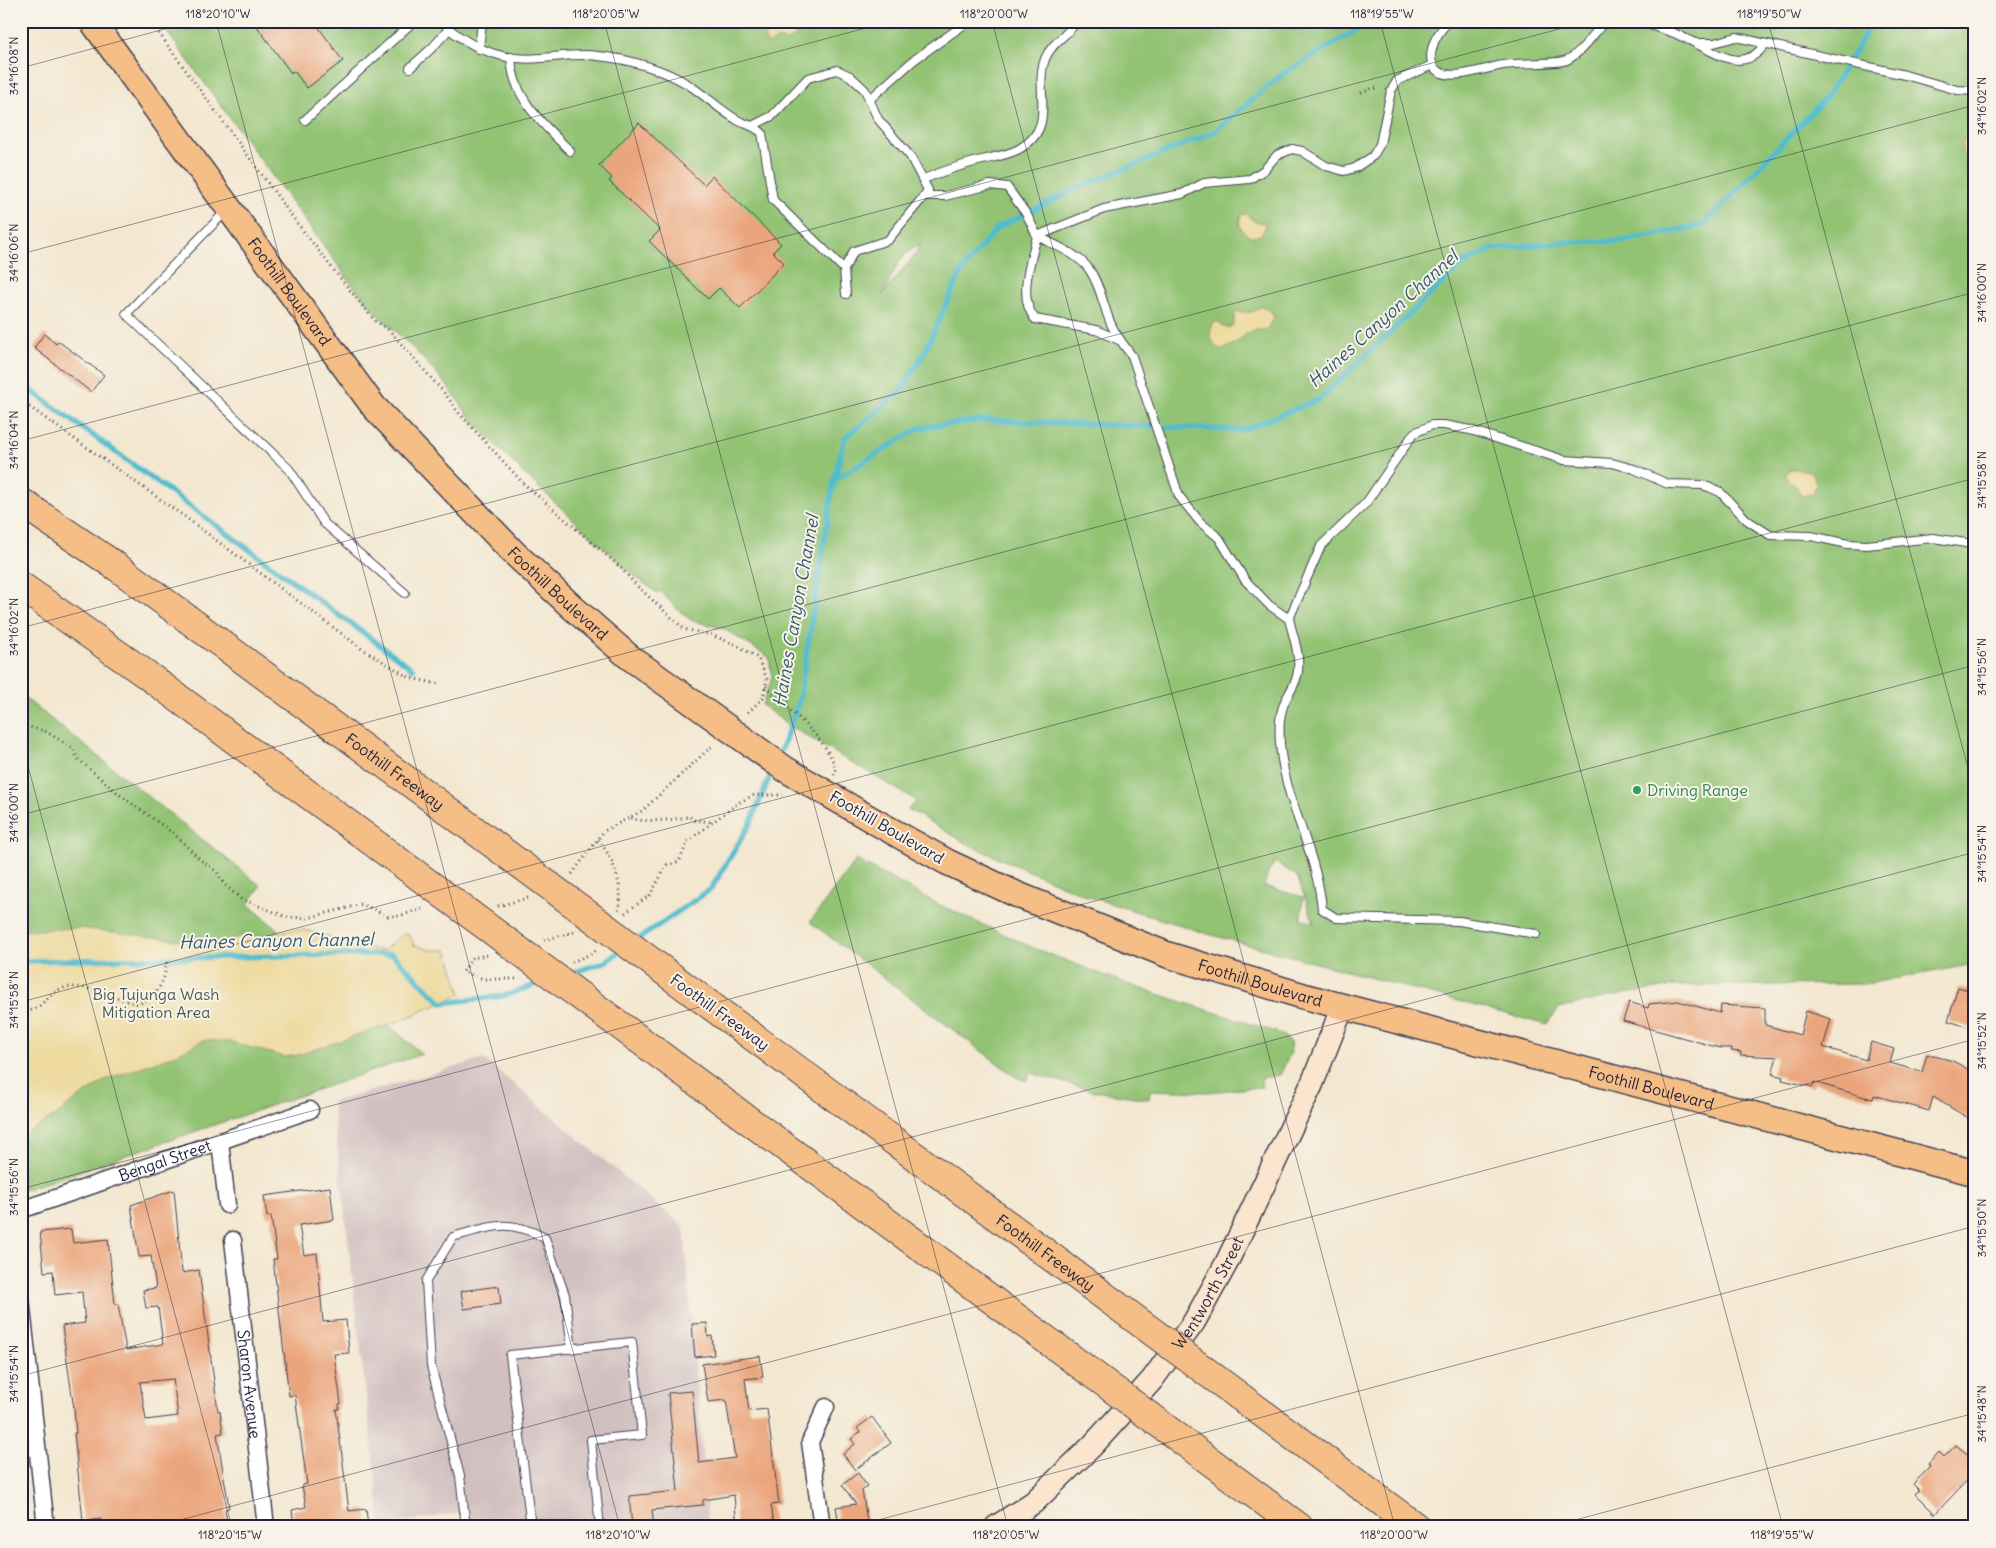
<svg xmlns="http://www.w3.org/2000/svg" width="1996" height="1548" font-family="Delius,sans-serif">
	<rect width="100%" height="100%" fill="#f7f3e8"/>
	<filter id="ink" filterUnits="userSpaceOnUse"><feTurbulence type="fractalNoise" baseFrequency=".02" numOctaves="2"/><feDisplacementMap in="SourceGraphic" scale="10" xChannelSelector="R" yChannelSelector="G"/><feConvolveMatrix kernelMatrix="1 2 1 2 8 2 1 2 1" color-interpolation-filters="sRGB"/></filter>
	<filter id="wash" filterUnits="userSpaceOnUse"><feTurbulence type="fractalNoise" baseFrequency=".0096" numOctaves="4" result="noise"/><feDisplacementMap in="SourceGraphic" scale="20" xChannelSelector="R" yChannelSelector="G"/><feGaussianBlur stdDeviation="1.12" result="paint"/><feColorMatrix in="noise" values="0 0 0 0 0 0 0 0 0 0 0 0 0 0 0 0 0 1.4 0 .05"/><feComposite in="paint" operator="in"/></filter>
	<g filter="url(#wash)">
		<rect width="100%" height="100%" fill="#f3e7d0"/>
		<polygon fill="#d2bfc0" points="484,1059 684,1227 708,1527 467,1527 466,1512 381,1525 332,1102"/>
		<g fill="#92c373" stroke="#5a7257" fill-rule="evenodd">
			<path d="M159,21H1975V964L1865,984L1674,986L1613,996L1559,1008L1547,1025L1208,934L1087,896L971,846L908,809L917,801L788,725L762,705L772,678L769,657L724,629L691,620L676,608L660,591L657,593L633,575L517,467L472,420L445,383L413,348L383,320L356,290ZM921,243L914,256L882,295L901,258ZM1275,862L1297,876L1314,923L1301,919L1303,897L1264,886L1268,873Z"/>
			<polygon points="21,695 261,886 248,904 422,1054 21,1191"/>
			<polygon points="856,860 942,906 1036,949 1130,985 1282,1034 1290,1042 1291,1052 1280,1075 1261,1078 1262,1087 1208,1092 1150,1090 1149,1099 1094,1091 1030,1073 1027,1081 1016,1077 810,922"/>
		</g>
		<g fill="#eeda9e" stroke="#887e6c">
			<polygon points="771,23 791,24 796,32 794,37 787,41 776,39 769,45 764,38 766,28"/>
			<path d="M1975,132V161L1963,154C1960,143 1964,135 1975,132Z"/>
			<path d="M1246,214L1255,222L1265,223C1266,232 1260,237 1251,237C1242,232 1237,226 1241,215Z"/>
			<path d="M1260,307L1270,310L1274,317L1266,330H1253C1241,335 1216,368 1210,332L1214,322H1219L1223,327L1229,328L1234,324L1235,312H1253Z"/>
			<polygon points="1791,469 1806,470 1812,473 1817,484 1812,494 1801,496 1796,485 1787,480 1786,474"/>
			<polygon points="79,928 212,944 238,937 261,936 289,930 305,930 377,950 384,950 405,933 409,934 414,945 431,950 447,950 461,994 402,1020 298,1055 284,1057 232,1042 204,1040 177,1054 107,1079 74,1101 57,1115 21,1136 21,931"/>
		</g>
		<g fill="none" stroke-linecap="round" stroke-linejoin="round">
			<g stroke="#51bccd" stroke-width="5.5">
				<polyline points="21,383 413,669"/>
				<polyline points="834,480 919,428 982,420 1243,430 1320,399 1462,264 1492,249 1563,242 1623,241 1704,225 1827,96 1864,37 1869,21"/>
				<polyline points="779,756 799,701 834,480 845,438 902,390 925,351 961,272 997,228 1080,187 1214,132 1284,73 1373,21"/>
				<polyline points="637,940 711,889 750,824 773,769"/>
				<polyline points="21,961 392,954 442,1003 503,996 547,981"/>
				<polyline points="566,975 605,962 623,949"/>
			</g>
		</g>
		<g id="blocks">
			<g fill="#eba57b" fill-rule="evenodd">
				<polygon points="253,21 314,21 343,61 307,88 294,71 291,73"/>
				<polygon points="639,123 704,185 712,176 781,244 773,252 784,263 740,308 719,288 708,299 649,241 660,230 609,181 612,178 599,165"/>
				<polygon points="44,334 56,344 58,341 104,375 91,392 34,348"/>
				<polygon points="1958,987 1975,992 1975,1029 1948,1021"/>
				<polygon points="1678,1001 1720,1013 1721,1005 1765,1008 1765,1025 1800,1035 1806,1011 1831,1019 1823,1047 1866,1060 1871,1042 1894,1049 1890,1063 1922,1072 1927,1054 1953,1061 1975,1073 1975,1122 1933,1097 1929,1111 1874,1095 1873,1099 1861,1096 1814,1082 1813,1087 1782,1080 1783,1077 1772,1074 1777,1057 1740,1055 1741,1052 1731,1051 1732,1048 1720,1048 1623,1021 1629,1002 1648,1008 1649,1004"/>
				<polygon points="330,1187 334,1220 299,1225 304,1255 317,1253 323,1322 346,1320 349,1353 334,1354 341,1404 339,1404 339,1409 336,1409 349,1511 366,1509 368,1527 294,1527 292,1510 306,1507 302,1485 307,1484 295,1395 289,1396 273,1259 277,1259 271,1216 267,1217 264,1196"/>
				<path d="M174,1190L182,1273L199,1270L218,1411H220L223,1433L217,1434L229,1508L225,1509L228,1527H102L101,1519L83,1521L74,1433H76L74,1409L62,1326L85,1323L82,1292L55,1295L53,1271L44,1272L40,1232L71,1229L73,1243L108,1239L115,1304H118L126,1350L163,1344L158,1307L146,1308L143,1290L156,1288L151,1256L139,1257L131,1205ZM173,1379L178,1416L146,1420L140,1382Z"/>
				<polygon points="499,1286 501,1304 464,1309 461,1291"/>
				<polygon points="707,1323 708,1337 712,1336 714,1355 695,1357 692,1324"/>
				<polygon points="760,1356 763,1377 745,1379 749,1411 767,1409 779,1504 771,1505 774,1524 737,1527 734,1495 703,1500 703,1505 652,1510 654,1527 632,1527 629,1496 678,1491 668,1393 692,1391 699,1463 735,1458 726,1400 708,1402 702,1364"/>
				<polygon points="872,1417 891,1443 855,1470 843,1454 855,1444 851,1439 860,1432 857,1428"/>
				<polygon points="1956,1445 1975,1460 1975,1472 1935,1514 1915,1494 1919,1490 1913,1484 1930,1467 1928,1464 1939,1452 1944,1457"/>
				<polygon points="858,1473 867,1486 862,1490 868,1527 843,1527 843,1524 839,1524 836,1507 856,1504 842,1485"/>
			</g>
		</g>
	</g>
	<g filter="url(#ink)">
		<use href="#blocks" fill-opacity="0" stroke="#414051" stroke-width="1"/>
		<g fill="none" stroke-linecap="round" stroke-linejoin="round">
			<defs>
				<g id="lane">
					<polyline points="443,21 449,29"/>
					<path d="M1451,21C1442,26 1434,39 1432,49C1430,57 1431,67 1439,72C1455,80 1486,68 1503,65C1516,63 1559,64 1567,60C1582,52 1593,35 1604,22"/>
					<polyline points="1561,21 1607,21"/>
					<polyline points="1638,21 1674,33 1695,43 1714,43 1736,37 1905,75 1957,90 1975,91"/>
					<path d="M1697,44C1722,57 1746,72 1765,44"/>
					<polyline points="479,49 482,21"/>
					<path d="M511,57C512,98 543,124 570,151"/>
					<path d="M410,68L433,47L449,29C477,51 506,62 541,58C560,57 579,53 598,56C629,59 663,69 689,85C706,96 721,111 739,121C748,125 755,126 762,133L773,200L844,269L846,294"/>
					<polyline points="870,99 914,60 969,21"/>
					<polyline points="305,120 414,21"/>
					<polyline points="754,125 772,116 808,78 837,70 850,76 865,90 878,119 910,156 928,190 924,196"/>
					<path d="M924,179C943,171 962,165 982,160C994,157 1008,155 1019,149C1059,127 1033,90 1045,59C1051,43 1068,35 1077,21"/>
					<polyline points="227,210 126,314 289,469 324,523 405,593"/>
					<path d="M844,269L854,251L888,240L924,196H945L990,185L1007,187L1027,215L1037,236C1054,245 1077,253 1089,269C1101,286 1103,306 1111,324C1116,336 1124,345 1132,356L1179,496L1200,522L1219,538L1245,580L1269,605L1289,619C1293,636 1300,654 1298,671C1297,682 1291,690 1286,699C1279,714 1279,727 1280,743C1284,801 1317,851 1322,909L1336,918L1459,921L1536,934"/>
					<path d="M1119,340L1096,330L1035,319C1017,297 1031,261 1037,236L1104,209L1182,194L1204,183L1250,179L1264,170L1277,155L1292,149L1302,151L1326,166L1344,171L1355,168L1373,156L1380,144L1391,91L1397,81L1432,65"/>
					<polyline points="1289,619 1321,546 1366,503 1414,433 1432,425 1444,425 1470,430 1564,460 1612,463 1634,469 1668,484 1702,485 1711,488 1720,492 1747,520 1770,535 1811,536 1848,544 1867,545 1933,538 1966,543 1975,548"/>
					<path d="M466,1527L460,1476L431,1366L426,1281L453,1237C492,1226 508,1218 545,1238L565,1295L572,1349"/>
					<polyline points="531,1527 510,1355 632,1342 642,1435 591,1440 600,1527"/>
				</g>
				<g id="street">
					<polyline points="220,1141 227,1205"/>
					<path id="s1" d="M21,1210L310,1110"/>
					<path id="s2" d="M233,1240L266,1527"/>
					<polyline points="21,1299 46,1527"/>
					<polyline points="822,1527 810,1442 826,1407"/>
				</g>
				<g id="secondary">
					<path id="s3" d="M996,1527L1034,1502L1092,1446L1152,1380L1194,1322L1226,1264L1312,1084L1343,1006"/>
				</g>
				<g id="primary">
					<path id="s4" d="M92,21L374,407L514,553L572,607L628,656L703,710"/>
					<path id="s5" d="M874,821L947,862L1018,895L1168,955L1303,996L1975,1173"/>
				</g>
				<g id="highway">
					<path id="s6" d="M21,502L117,567L458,818"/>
					<polyline points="21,586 147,675 378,846"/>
					<path id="s7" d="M695,994L1115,1304"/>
					<polyline points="614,1021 1067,1355"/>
					<polyline points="1239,1396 1416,1527"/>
					<polyline points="1203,1456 1299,1527"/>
				</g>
			</defs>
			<use href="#lane" stroke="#414051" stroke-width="10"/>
			<use href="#street" stroke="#414051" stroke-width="19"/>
			<use href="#secondary" stroke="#414051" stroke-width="25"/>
			<use href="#primary" stroke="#414051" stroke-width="28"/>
			<use href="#highway" stroke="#414051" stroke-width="30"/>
			<g stroke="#414051" stroke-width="3" stroke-dasharray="1 4" stroke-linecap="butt">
				<polyline points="150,21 294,219 336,273 374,320 389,330 446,395 458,412 523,483 619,566 636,585 684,629 711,635 737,645 758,658 767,679 763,698 745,715"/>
				<polyline points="1361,93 1373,88 1379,88"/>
				<polyline points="21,401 185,517 361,648 410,678 439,684"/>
				<path d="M766,686C790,713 824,734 836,769L834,775"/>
				<polyline points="21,725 45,731 74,749 77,758 120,795 173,833 202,861 217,872 224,884 241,899 287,917 308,918 362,904 388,916 399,916 422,909"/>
				<path d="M631,818C642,823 677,820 689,816L694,820L712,822"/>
				<path d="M598,840C613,856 624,887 619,910"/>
				<polyline points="572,874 604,831 642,811 713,745"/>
				<polyline points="498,906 528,898"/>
				<polyline points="625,913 650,895 667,865 679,862 688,841 738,803 754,795 783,795"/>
				<polyline points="544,940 574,932"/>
				<polyline points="487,955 472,958 463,972 484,979 519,979"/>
				<polyline points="572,962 593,953 597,949"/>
				<path d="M21,1013C27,1011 35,1010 39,1006C47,1000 54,990 64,988C90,983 114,999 139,1004C160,993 165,981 167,959"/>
			</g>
			<use href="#lane" stroke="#fff" stroke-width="8"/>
			<use href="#street" stroke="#fff" stroke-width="16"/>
			<use href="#secondary" stroke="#fbe5cf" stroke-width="22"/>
			<use href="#primary" stroke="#f6be87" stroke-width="25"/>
			<use href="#highway" stroke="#f6be87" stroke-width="28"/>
			<defs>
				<polyline id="primary-bridge" points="703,710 785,769 874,821"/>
				<g id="highway-bridge">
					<polyline points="458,818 695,994"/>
					<polyline points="378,846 614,1021"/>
					<polyline points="1115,1304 1239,1396"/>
					<polyline points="1067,1355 1203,1456"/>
				</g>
			</defs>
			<use href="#primary-bridge" stroke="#414051" stroke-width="28" stroke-linecap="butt"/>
			<use href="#highway-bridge" stroke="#414051" stroke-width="30" stroke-linecap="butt"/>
			<use href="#primary-bridge" stroke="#f6be87" stroke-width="25"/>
			<use href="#highway-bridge" stroke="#f6be87" stroke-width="28"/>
		</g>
	</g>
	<path fill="none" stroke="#22223b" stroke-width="1" stroke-opacity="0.45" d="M216,21L620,1527M604,21L1008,1527M992,21L1395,1527M1380,21L1783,1527M1768,21L1975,794M21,68L194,21M21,254L892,21M21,441L1589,21M21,628L1975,105M21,740L232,1527M21,815L1975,292M21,1002L1975,478M21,1189L1975,665M21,1376L1975,852M154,1527L1975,1039M852,1527L1975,1226M1549,1527L1975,1413"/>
	<circle fill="#2e9e5b" stroke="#f7f3e8" stroke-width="2" cx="1637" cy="790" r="5"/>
	<g text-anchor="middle" stroke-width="4" stroke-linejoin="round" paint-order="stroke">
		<g font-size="16" fill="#22223b" stroke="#f7f3e8">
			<text dy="6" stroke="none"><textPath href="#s4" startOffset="335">Foothill Boulevard</textPath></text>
			<text dy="6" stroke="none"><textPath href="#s4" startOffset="740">Foothill Boulevard</textPath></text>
			<text dy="6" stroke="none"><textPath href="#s6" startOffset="461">Foothill Freeway</textPath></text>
			<text transform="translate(887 827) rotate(30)" y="6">Foothill Boulevard</text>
			<text dy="6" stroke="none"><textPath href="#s5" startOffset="420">Foothill Boulevard</textPath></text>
			<text transform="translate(720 1012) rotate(36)" y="6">Foothill Freeway</text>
			<text dy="6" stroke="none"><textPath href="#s5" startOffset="825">Foothill Boulevard</textPath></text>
			<text dy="6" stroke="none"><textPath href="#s1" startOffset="152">Bengal Street</textPath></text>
			<text dy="6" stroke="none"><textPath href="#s7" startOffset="436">Foothill Freeway</textPath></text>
			<text dy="6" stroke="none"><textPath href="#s3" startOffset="319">Wentworth Street</textPath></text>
			<text dy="6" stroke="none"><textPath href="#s2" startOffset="145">Sharon Avenue</textPath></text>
		</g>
		<g font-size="16" fill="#27864d" stroke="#f7f3e8" text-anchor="start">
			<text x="1647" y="796">Driving Range</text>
		</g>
		<g font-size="16" fill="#495a4f" stroke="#f7f3e8">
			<text x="156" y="1000">Big Tujunga Wash<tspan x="156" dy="18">Mitigation Area</tspan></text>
		</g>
		<g font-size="18" font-style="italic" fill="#32586e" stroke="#f7f3e8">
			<text transform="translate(1383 319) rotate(-42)" y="6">Haines Canyon Channel</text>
			<text transform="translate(796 611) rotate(-80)" y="6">Haines Canyon Channel</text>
			<text transform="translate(276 941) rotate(-1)" y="6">Haines Canyon Channel</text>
		</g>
	</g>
	<rect width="1996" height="1548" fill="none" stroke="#f7f3e8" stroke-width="55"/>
	<rect x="28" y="28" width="1940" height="1492" fill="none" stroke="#22223b" stroke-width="2"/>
	<g font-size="12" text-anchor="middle" fill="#22223b">
		<text x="218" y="18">118°20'10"W</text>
		<text x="606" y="18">118°20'05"W</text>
		<text x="994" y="18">118°20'00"W</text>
		<text x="1382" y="18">118°19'55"W</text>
		<text x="1769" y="18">118°19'50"W</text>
		<text transform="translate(14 66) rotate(-90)" y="4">34°16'08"N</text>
		<text transform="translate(1982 106) rotate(-90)" y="4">34°16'02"N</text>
		<text transform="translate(14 253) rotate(-90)" y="4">34°16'06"N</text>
		<text transform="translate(1982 293) rotate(-90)" y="4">34°16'00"N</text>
		<text transform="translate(14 440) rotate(-90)" y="4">34°16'04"N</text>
		<text transform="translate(1982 480) rotate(-90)" y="4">34°15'58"N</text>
		<text transform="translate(14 627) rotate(-90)" y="4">34°16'02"N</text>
		<text transform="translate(1982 667) rotate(-90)" y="4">34°15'56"N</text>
		<text transform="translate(14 813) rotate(-90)" y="4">34°16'00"N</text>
		<text transform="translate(1982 854) rotate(-90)" y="4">34°15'54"N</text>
		<text transform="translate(14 1000) rotate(-90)" y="4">34°15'58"N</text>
		<text transform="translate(1982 1041) rotate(-90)" y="4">34°15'52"N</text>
		<text transform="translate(14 1187) rotate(-90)" y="4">34°15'56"N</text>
		<text transform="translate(1982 1228) rotate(-90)" y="4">34°15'50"N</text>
		<text transform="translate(14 1374) rotate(-90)" y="4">34°15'54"N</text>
		<text transform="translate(1982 1414) rotate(-90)" y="4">34°15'48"N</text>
		<text x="230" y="1539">118°20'15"W</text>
		<text x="618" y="1539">118°20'10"W</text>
		<text x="1006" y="1539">118°20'05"W</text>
		<text x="1394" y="1539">118°20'00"W</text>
		<text x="1782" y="1539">118°19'55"W</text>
	</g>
</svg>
